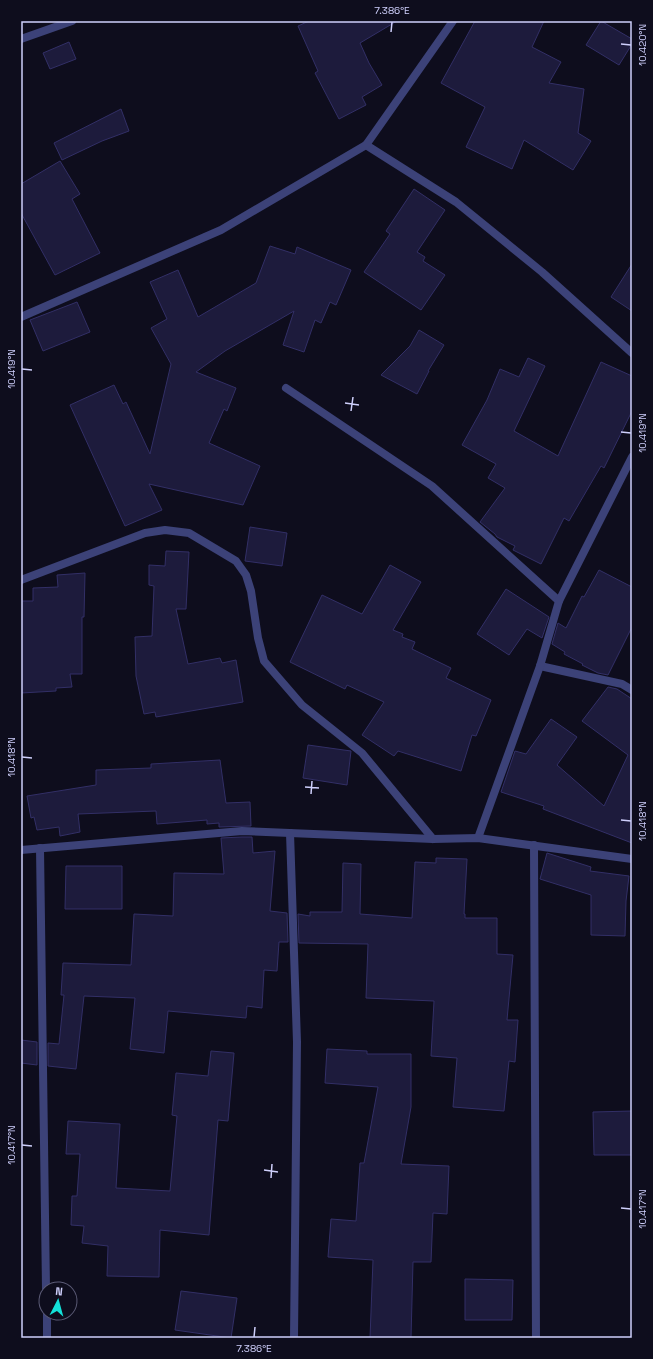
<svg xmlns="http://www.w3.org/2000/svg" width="653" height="1359" font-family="'Space Grotesk',sans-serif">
	<rect width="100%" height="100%" fill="#0e0d1d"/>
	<g fill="#1d1b3c" stroke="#322f66">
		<polygon points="309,21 397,21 360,43 369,63 382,85 362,97 366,105 339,119 315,73 318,71 298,26"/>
		<polygon points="475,21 544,21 532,47 561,62 549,83 584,89 578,133 591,141 573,170 524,140 512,169 466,147 485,107 441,83"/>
		<polygon points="601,21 632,39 632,44 619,65 586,45"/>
		<polygon points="69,42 76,59 50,69 43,53"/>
		<polygon points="121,109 129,131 102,141 62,160 54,143"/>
		<polygon points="60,161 80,194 72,199 100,253 55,275 21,213 21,184"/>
		<polygon points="414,189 445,210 417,252 425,257 423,261 445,275 421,310 364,272 390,234 386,231"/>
		<polygon points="270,246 295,254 297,247 351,270 336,305 330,302 321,323 315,320 304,352 283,345 294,311 225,351 196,372 236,388 227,411 224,409 209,443 260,466 243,505 149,484 162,510 125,526 70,405 114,385 123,404 126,402 150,454 171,364 151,328 167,319 150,282 178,270 198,317 256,283"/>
		<polygon points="632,264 632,311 611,297"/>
		<polygon points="77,302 90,332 43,351 30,320"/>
		<polygon points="419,330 444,345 428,371 429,371 417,394 381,375 410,346"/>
		<polygon points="528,358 545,366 514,431 558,456 601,362 632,376 632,411 604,468 601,466 569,521 564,518 541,564 513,550 515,546 497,537 495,534 480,522 505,488 488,478 496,464 462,445 487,400 500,369 519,377"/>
		<polygon points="250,527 287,533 282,566 245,561"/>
		<polygon points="166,551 189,552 186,609 176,609 188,664 220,658 222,663 236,660 243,702 156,717 155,712 144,714 136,676 135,637 152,636 154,586 149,585 149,565 165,566"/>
		<polygon points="390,565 421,582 393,630 403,634 402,637 415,642 412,649 451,668 446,678 491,700 476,736 472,735 461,771 398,751 394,756 362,735 384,702 347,685 345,689 290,662 322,595 362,614"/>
		<polygon points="599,570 632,587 632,627 608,675 598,673 582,665 583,664 564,654 565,652 552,644 558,623 566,628 582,596 584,597"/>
		<polygon points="85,573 84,617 82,617 82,674 70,674 72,687 56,688 56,691 21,693 21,601 33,601 33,588 58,587 57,575"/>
		<polygon points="506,589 549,617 542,638 527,629 509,655 477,634"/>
		<polygon points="608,687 617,689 632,699 632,843 543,809 544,806 501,792 515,751 526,754 551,719 577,737 557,765 604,806 628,755 582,721"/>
		<polygon points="308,745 351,751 347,785 303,778"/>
		<polygon points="220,760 226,803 250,802 251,826 219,827 219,823 207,824 207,820 157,824 156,811 78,814 80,832 60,836 59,827 37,830 34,817 31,818 27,796 96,785 96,770 151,768 151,764"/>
		<polygon points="242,837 252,837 253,853 275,851 270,911 287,913 288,942 279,942 277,971 264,970 262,1008 247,1006 246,1018 168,1011 164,1053 130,1049 135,998 84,996 76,1069 48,1066 48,1043 59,1044 64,995 61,995 63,963 131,965 134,914 173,916 174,873 224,874 221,838"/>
		<polygon points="547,853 591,867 590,871 629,876 626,901 625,936 591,935 591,895 540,879"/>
		<polygon points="436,858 467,859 464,914 465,914 465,918 497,918 497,954 513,955 507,1020 518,1020 515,1062 509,1061 504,1111 453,1107 457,1058 431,1056 434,1001 366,998 368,944 299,943 298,914 310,916 310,912 342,912 343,863 361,864 360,914 412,918 415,862 436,863"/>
		<polygon points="66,866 122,866 122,909 65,909"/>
		<polygon points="21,1040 37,1042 37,1065 21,1063"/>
		<polygon points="327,1049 367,1051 367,1054 411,1054 411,1107 401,1164 449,1166 447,1214 433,1213 431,1262 413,1262 411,1338 370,1338 373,1260 328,1257 331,1219 356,1221 360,1163 364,1163 378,1087 325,1083"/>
		<polygon points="211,1051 234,1053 228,1121 218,1120 209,1235 160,1230 159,1277 107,1276 108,1246 82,1243 84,1226 71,1225 72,1196 77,1196 80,1154 66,1154 68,1121 120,1124 116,1188 170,1191 177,1116 172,1115 176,1073 208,1076"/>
		<polygon points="632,1111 632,1155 594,1155 593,1112"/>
		<polygon points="465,1279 513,1280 512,1320 465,1320"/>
		<polygon points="181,1291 237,1298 231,1338 175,1330"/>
	</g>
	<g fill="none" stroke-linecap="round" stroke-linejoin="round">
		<g stroke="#3c4278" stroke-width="8">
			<polyline points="21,39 72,21"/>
			<polyline points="366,145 456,202 542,272 632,353"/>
			<polyline points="21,317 221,230 366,145 453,21"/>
			<polyline points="286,388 432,486 559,601"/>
			<polyline points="21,580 145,533 165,530 189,533 236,561 246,575 251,591 258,638 264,661 302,705 362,753 433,839"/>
			<polyline points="540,666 622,684 632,690"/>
			<polyline points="290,833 297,1042 294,1338"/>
			<polyline points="478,838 540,666 559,601 632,457"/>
			<polyline points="534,845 536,1338"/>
			<polyline points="40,848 46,1289"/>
			<polyline points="21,850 242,831 433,839 478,838 632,859"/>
			<polyline points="47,1313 47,1338"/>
		</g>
	</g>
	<path fill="none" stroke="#cecffb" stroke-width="1.5" d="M391,32L392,22M621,44L631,45M22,369L32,370M345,403L359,405M351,411L353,397M621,432L631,433M22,757L32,758M305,787L319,788M311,794L312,781M621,820L631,821M22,1145L32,1146M264,1170L278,1172M271,1178L272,1164M621,1208L631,1209M254,1337L255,1327"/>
	<rect width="653" height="1359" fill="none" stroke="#0e0d1d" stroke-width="44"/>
	<g transform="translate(58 1301) rotate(6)"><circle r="19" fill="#0e0d1d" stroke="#5b5b76"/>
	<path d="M0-3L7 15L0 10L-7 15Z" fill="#13e1d9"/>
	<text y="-6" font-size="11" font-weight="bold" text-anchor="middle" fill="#cecffb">N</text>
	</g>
	<rect x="22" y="22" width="609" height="1315" fill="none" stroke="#cecffb" stroke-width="1.5"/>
	<g font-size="10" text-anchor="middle" fill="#cecffb">
		<text x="392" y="14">7.386°E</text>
		<text transform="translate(642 45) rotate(-90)" y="4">10.420°N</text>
		<text transform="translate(11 369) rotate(-90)" y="4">10.419°N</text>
		<text transform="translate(642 433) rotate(-90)" y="4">10.419°N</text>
		<text transform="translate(11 757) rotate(-90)" y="4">10.418°N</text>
		<text transform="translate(642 821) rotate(-90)" y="4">10.418°N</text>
		<text transform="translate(11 1145) rotate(-90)" y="4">10.417°N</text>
		<text transform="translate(642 1209) rotate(-90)" y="4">10.417°N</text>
		<text x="254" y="1352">7.386°E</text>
	</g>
</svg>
